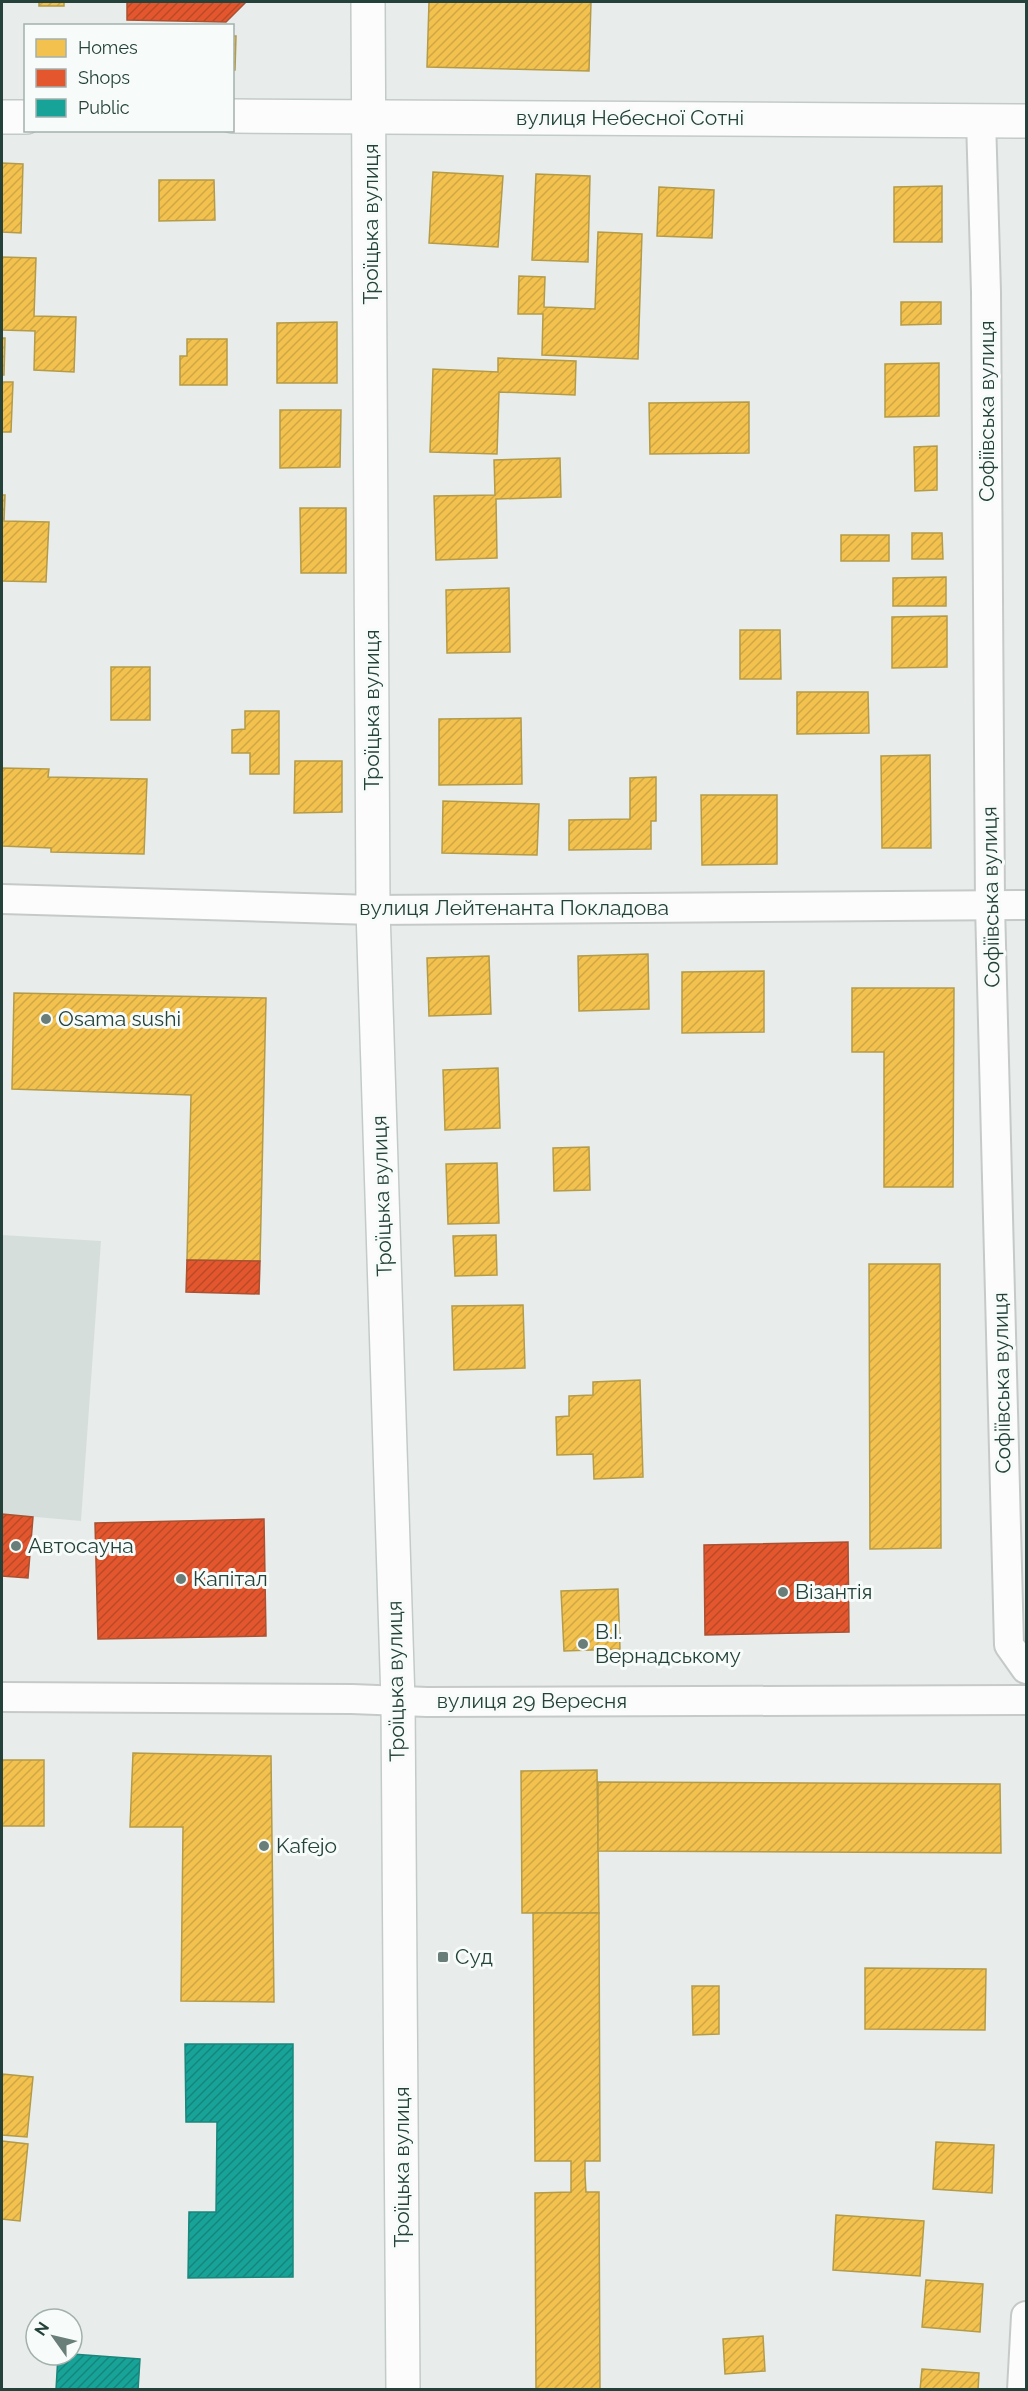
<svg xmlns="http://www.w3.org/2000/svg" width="1028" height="2391" font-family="Raleway,sans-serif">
	<defs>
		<pattern id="homes-hatch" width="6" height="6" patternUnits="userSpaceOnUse" patternTransform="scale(1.5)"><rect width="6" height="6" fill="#f2c14e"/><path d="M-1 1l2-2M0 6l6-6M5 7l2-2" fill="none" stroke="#cfa745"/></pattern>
		<pattern id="shops-hatch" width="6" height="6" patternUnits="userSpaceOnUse" patternTransform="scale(1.5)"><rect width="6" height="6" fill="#e4572e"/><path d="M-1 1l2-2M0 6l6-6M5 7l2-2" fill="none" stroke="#b94a28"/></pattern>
		<pattern id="public-hatch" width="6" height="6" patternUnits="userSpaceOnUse" patternTransform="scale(1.5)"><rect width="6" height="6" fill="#17a398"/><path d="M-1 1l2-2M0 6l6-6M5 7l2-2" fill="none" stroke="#15867d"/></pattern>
	</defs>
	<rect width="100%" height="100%" fill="#e8edeb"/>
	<polygon fill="#d6dedb" points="2,1235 101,1241 81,1521 2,1514"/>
	<g fill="url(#homes-hatch)" stroke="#b49b48" stroke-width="1.5">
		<rect x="39" y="2" width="25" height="4"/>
		<polygon points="429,2 591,2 589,71 427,67"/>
		<polygon points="232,36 236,36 235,70 232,70"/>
		<polygon points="2,163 23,164 21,233 2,232"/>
		<polygon points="433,172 503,176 498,247 429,243"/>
		<polygon points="536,174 590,176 588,262 532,260"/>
		<polygon points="159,180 214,180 215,220 159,221"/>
		<polygon points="942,186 942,242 894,242 894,187"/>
		<polygon points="659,187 714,190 712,238 657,236"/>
		<polygon points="598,232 642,234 638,359 542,355 543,314 518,314 519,276 545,277 544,307 595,309"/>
		<polygon points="2,257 36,258 34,316 76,317 74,372 34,370 35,331 2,330"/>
		<polygon points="901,302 941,302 941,324 901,325"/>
		<polygon points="337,322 337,383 277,383 277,323"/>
		<polygon points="2,338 5,338 4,375 2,375"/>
		<polygon points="187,339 227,339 227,385 180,385 180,356 187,356"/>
		<polygon points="498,358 576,361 575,395 499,392 497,454 430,452 433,369 498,372"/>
		<polygon points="939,363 939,416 885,417 885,364"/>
		<polygon points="2,382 13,382 11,432 2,432"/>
		<polygon points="749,402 749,453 650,454 649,403"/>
		<polygon points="280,410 341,410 340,467 280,468"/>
		<polygon points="937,446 937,490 915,491 914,447"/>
		<polygon points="560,458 561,497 496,499 497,558 436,560 434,496 495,495 494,460"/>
		<polygon points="2,495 5,495 4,521 49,522 46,582 2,581"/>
		<polygon points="300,508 346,508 346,573 301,573"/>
		<polygon points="912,533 942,533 943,559 912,559"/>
		<rect x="841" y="535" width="48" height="26"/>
		<polygon points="946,577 946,606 893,606 893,578"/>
		<polygon points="509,588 510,652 447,653 446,590"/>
		<polygon points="947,616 947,667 892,668 892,617"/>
		<polygon points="740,630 780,630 781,679 740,679"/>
		<rect x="111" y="667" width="39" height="53"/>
		<polygon points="797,692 868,692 869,733 797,734"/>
		<polygon points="245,711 279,711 279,774 250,774 250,753 232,753 232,730 245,729"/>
		<polygon points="521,718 522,784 439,785 439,719"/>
		<polygon points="930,755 931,848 882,848 881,756"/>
		<polygon points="295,761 342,761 342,812 294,813"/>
		<polygon points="2,768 49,769 48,777 147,779 144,854 51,852 51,848 2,846"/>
		<polygon points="656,777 656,821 651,821 651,849 569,850 569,820 630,819 630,778"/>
		<polygon points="701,795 777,795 777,864 702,865"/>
		<polygon points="443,801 539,804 537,855 442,853"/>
		<polygon points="648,954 649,1009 579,1011 578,956"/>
		<polygon points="489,956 491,1014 429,1016 427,958"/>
		<polygon points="764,971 764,1032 682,1033 682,972"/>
		<polygon points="852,988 954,988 953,1187 884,1187 884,1052 852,1052"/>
		<polygon points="14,993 266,998 260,1261 187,1260 191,1095 12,1089"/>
		<polygon points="498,1068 500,1128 445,1130 443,1070"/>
		<polygon points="589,1147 590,1190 554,1191 553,1148"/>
		<polygon points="497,1163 499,1223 448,1224 446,1164"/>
		<polygon points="496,1235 497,1275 455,1276 453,1236"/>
		<polygon points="869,1264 940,1264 941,1548 870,1549"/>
		<polygon points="523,1305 525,1368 454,1370 452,1306"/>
		<polygon points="640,1380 643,1477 594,1479 593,1454 557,1455 556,1417 569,1416 569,1396 593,1395 593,1382"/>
		<polygon points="618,1589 620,1649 564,1651 561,1591"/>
		<polygon points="133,1753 271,1756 274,2002 181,2001 183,1827 130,1827"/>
		<rect x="2" y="1760" width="42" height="66"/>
		<polygon points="597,1770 599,1913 522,1913 521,1771"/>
		<polygon points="598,1782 1000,1784 1001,1853 598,1851"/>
		<polygon points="533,1913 599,1913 600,2161 585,2161 585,2175 586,2192 599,2192 600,2390 536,2390 535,2193 571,2192 571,2161 535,2161"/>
		<polygon points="865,1968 986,1969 985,2030 865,2029"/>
		<polygon points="692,1986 719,1986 719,2034 693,2035"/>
		<polygon points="2,2074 33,2077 27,2137 2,2135"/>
		<polygon points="2,2141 28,2144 20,2221 2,2219"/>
		<polygon points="936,2142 994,2145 992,2193 933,2189"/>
		<polygon points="836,2215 924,2221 920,2276 833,2270"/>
		<polygon points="926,2280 983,2284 980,2332 922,2327"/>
		<polygon points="763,2336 765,2371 725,2374 723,2339"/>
		<polygon points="922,2369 979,2373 978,2390 920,2390"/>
	</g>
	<g fill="url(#shops-hatch)" stroke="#aa5132" stroke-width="1.5">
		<polygon points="127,2 246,2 226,22 127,20"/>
		<polygon points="187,1260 260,1261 259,1294 186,1292"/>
		<polygon points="2,1514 33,1517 28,1578 2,1576"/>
		<polygon points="264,1519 266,1636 98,1639 95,1523"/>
		<polygon points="848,1542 849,1632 705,1635 704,1545"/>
	</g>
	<g fill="url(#public-hatch)" stroke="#1b867c" stroke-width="1.5">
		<polygon points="185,2044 293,2044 293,2277 188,2278 189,2212 216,2212 217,2122 186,2122"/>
		<polygon points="72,2354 140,2359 138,2390 56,2390 58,2355"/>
	</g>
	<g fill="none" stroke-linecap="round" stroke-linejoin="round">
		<defs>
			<g id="street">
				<polyline points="981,119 986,292 990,905 1009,1645 1026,1669"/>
				<polyline points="2,899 373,910 1026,905"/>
				<polyline points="2,1697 352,1699 427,1702 1026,1700"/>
				<polyline points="1022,2390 1026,2316"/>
			</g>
			<g id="secondary">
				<polyline points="368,2 373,910 398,1701 403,2390"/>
				<polyline points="232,116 1026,121"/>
				<polyline points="2,117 26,117"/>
			</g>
		</defs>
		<use href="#street" stroke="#c5cac8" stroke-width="32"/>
		<use href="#secondary" stroke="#c3cbc8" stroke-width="36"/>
		<use href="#street" stroke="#fcfcfc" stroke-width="28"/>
		<use href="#secondary" stroke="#fcfcfc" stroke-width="33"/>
	</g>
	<g fill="#697e78" stroke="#f7fbf9" stroke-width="2">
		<circle cx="46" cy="1019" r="6"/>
		<circle cx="16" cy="1546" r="6"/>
		<circle cx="181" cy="1579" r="6"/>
		<circle cx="783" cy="1592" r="6"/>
		<circle cx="583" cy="1644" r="6"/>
		<circle cx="264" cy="1846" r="6"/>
		<rect x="437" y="1951" width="12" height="12" rx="3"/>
	</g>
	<g text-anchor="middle" stroke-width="6" stroke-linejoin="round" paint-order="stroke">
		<g font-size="21" fill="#24423a" stroke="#f7fbf9">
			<text x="630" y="125">вулиця Небесної Сотні</text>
			<text transform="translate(371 224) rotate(-90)" y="7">Троїцька вулиця</text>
			<text transform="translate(987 411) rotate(-90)" y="7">Софіївська вулиця</text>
			<text transform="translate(372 710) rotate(-90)" y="7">Троїцька вулиця</text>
			<text transform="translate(991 897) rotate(-91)" y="7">Софіївська вулиця</text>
			<text x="514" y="915">вулиця Лейтенанта Покладова</text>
			<text transform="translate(382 1196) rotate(-92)" y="7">Троїцька вулиця</text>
			<text transform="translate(1002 1383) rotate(-91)" y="7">Софіївська вулиця</text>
			<text transform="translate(396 1681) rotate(-91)" y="7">Троїцька вулиця</text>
			<text x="532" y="1708">вулиця 29 Вересня</text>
			<text transform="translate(402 2167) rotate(-90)" y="7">Троїцька вулиця</text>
		</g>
		<g font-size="21" fill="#24423a" stroke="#f7fbf9" text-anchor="start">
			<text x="58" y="1026">Osama sushi</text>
			<text x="28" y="1553">Автосауна</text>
			<text x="193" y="1586">Капітал</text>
			<text x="795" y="1599">Візантія</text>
			<text x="595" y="1639">В.І.<tspan x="595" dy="24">Вернадському</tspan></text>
			<text x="276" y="1853">Kafejo</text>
			<text x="455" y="1964">Суд</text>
		</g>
	</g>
	<rect width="1028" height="2391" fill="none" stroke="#24423a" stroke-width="6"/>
	<rect x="24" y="24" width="210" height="108" fill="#f7fbf9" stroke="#a3b1ad" stroke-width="1.5"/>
	<rect x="36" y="39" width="30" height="18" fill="#f2c14e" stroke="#a3b1ad" stroke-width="1.5"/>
	<text x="78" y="54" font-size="18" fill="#24423a">Homes</text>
	<rect x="36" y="69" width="30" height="18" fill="#e4572e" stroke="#a3b1ad" stroke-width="1.5"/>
	<text x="78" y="84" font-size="18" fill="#24423a">Shops</text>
	<rect x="36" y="99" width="30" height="18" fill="#17a398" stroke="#a3b1ad" stroke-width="1.5"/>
	<text x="78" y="114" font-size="18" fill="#24423a">Public</text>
	<g transform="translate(54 2337) rotate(304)"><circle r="28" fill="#f7fbf9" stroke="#a3b1ad" stroke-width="1.5"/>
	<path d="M0-4.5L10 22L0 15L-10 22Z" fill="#697e78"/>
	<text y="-9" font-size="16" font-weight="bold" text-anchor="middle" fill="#24423a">N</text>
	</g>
</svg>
